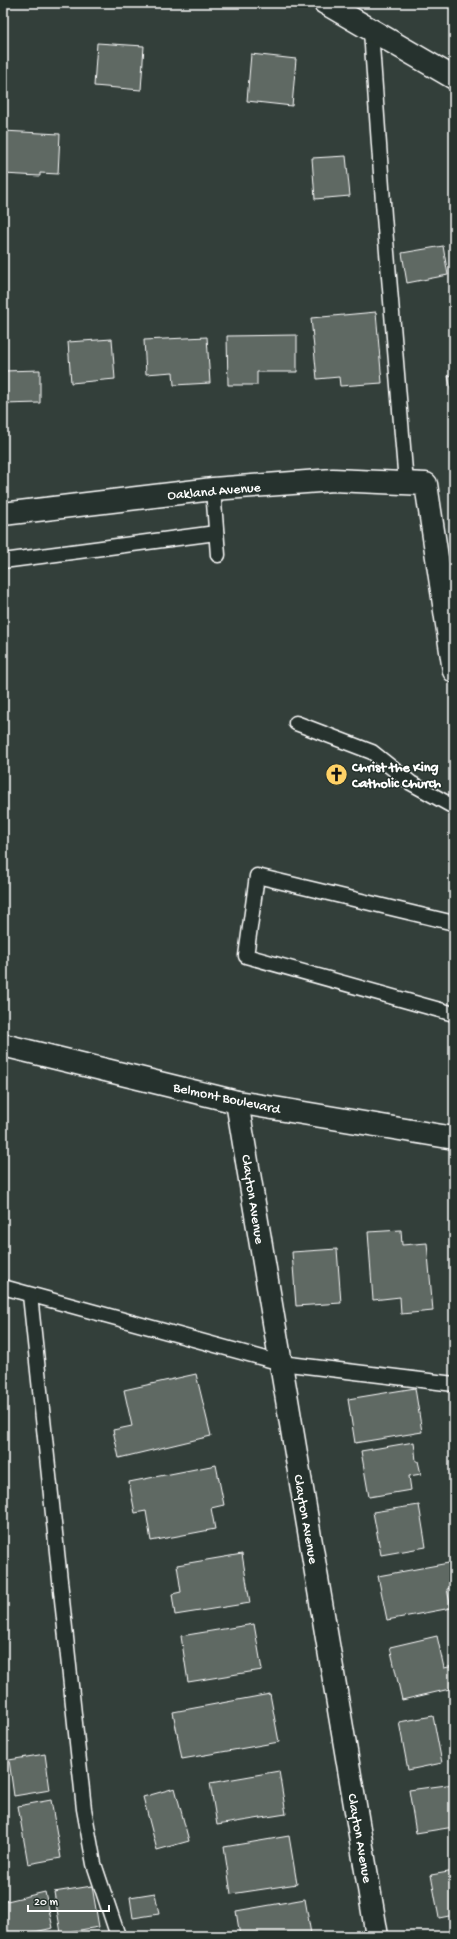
<svg xmlns="http://www.w3.org/2000/svg" width="457" height="1939" font-family="'Gochi Hand',sans-serif">
	<rect width="100%" height="100%" fill="#333f3a"/>
	<filter id="ink" filterUnits="userSpaceOnUse"><feTurbulence type="fractalNoise" baseFrequency=".025" numOctaves="2"/><feDisplacementMap in="SourceGraphic" scale="8" xChannelSelector="R" yChannelSelector="G"/><feConvolveMatrix kernelMatrix="1 2 1 2 8 2 1 2 1" color-interpolation-filters="sRGB"/></filter>
	<g filter="url(#ink)">
		<g fill="#5f6964" stroke="#fff">
			<polygon points="97,43 144,46 141,90 94,86"/>
			<polygon points="251,54 296,59 292,106 247,101"/>
			<polygon points="3,131 60,134 58,174 40,173 40,176 3,174"/>
			<polygon points="346,156 350,196 315,199 312,158"/>
			<polygon points="443,246 448,275 407,283 402,253"/>
			<polygon points="376,312 382,383 340,386 339,377 317,379 311,318"/>
			<polygon points="297,335 297,372 257,372 257,385 228,385 227,336"/>
			<polygon points="207,337 210,383 174,385 173,372 146,374 144,340"/>
			<polygon points="112,339 115,379 71,383 68,342"/>
			<polygon points="40,370 40,403 3,404 3,371"/>
			<polygon points="454,375 454,403 448,376"/>
			<polygon points="401,1230 402,1245 427,1243 433,1311 401,1314 400,1297 373,1300 368,1232"/>
			<polygon points="337,1249 341,1303 296,1306 292,1252"/>
			<polygon points="196,1374 211,1436 119,1458 113,1430 132,1426 124,1390"/>
			<polygon points="415,1388 422,1432 355,1443 348,1399"/>
			<polygon points="414,1442 416,1461 418,1461 421,1474 409,1476 411,1490 369,1497 361,1451"/>
			<polygon points="216,1465 224,1505 211,1508 215,1529 151,1541 146,1511 135,1513 129,1482"/>
			<polygon points="419,1505 426,1547 381,1555 373,1512"/>
			<polygon points="242,1554 250,1603 175,1615 172,1594 181,1592 177,1565"/>
			<polygon points="454,1562 454,1587 447,1589 451,1608 387,1620 378,1576"/>
			<polygon points="254,1624 262,1670 188,1682 181,1636"/>
			<polygon points="437,1636 444,1668 454,1666 454,1688 402,1700 390,1647"/>
			<polygon points="270,1694 279,1742 182,1759 173,1712"/>
			<polygon points="433,1716 442,1763 408,1770 399,1722"/>
			<polygon points="45,1754 50,1790 14,1796 9,1760"/>
			<polygon points="279,1771 286,1814 217,1825 210,1783"/>
			<polygon points="454,1784 454,1827 416,1833 409,1790"/>
			<polygon points="175,1788 189,1841 157,1850 143,1797"/>
			<polygon points="51,1800 61,1858 28,1864 18,1806"/>
			<polygon points="289,1836 297,1884 231,1894 224,1847"/>
			<polygon points="454,1871 454,1915 439,1918 431,1875"/>
			<polygon points="92,1886 99,1927 61,1933 54,1892"/>
			<polygon points="45,1892 53,1928 17,1936 3,1936 3,1902"/>
			<polygon points="155,1893 159,1914 133,1918 130,1897"/>
			<polygon points="305,1899 311,1934 301,1936 240,1936 236,1911"/>
		</g>
		<g fill="none" stroke-linecap="round" stroke-linejoin="round">
			<defs>
				<g id="service">
					<polyline points="371,31 384,216 406,483"/>
					<polyline points="213,489 218,555"/>
					<polyline points="3,561 216,533"/>
					<polyline points="296,723 372,752 411,783 454,807"/>
					<polyline points="454,923 257,876 246,956 454,1014"/>
					<polyline points="3,1287 281,1363 454,1384"/>
					<polyline points="30,1295 84,1809 94,1864 118,1936"/>
				</g>
				<g id="minor">
					<polyline points="325,3 454,78"/>
					<polyline points="3,514 213,489 333,480 426,484 454,671"/>
					<polyline points="237,1102 377,1936"/>
				</g>
				<polyline id="tertiary" points="3,1045 237,1102 454,1138"/>
			</defs>
			<use href="#service" stroke="#fff" stroke-width="17"/>
			<use href="#minor" stroke="#fff" stroke-width="25"/>
			<use href="#tertiary" stroke="#fff" stroke-width="25"/>
			<use href="#service" stroke="#26332d" stroke-width="14"/>
			<use href="#minor" stroke="#26332d" stroke-width="22"/>
			<use href="#tertiary" stroke="#26332d" stroke-width="22"/>
		</g>
	</g>
	<defs>
		<symbol id="church-disc" viewBox="-11 -11 22 22"><circle r="9.5" fill="#ffd166" stroke="#26332d"/><path d="M-1.2-6h2.4v3.5h3.3v2.4h-3.3V6h-2.4V-.1h-3.3v-2.4h3.3Z" fill="#111"/></symbol>
	</defs>
	<g fill-rule="evenodd">
		<use href="#church-disc" x="324" y="762" width="25" height="25"/>
	</g>
	<g text-anchor="middle" stroke-width="3" stroke-linejoin="round" paint-order="stroke">
		<g font-size="14" fill="#fff" stroke="#26332d">
			<text transform="translate(214 490) rotate(-5)" y="5">Oakland Avenue</text>
			<text transform="translate(227 1097) rotate(12)" y="5">Belmont Boulevard</text>
			<text transform="translate(254 1199) rotate(81)" y="5">Clayton Avenue</text>
			<text transform="translate(307 1519) rotate(80)" y="5">Clayton Avenue</text>
			<text transform="translate(361 1838) rotate(80)" y="5">Clayton Avenue</text>
		</g>
		<g font-size="14" font-weight="bold" fill="#fff" stroke="#26332d" text-anchor="start">
			<text x="352" y="771">Christ the King<tspan x="352" dy="16">Catholic Church</tspan></text>
		</g>
	</g>
	<rect width="457" height="1939" fill="none" stroke="#26332d" stroke-width="16"/>
	<rect x="8" y="8" width="441" height="1923" fill="none" stroke="#fff" stroke-width="1.5" filter="url(#ink)"/>
	<path d="M28 1905v6h81v-6" fill="none" stroke="#ffffff" stroke-width="2"/>
	<text x="34" y="1905" font-size="12" fill="#ffffff" stroke="#26332d" stroke-width="3" paint-order="stroke">20 m</text>
</svg>
